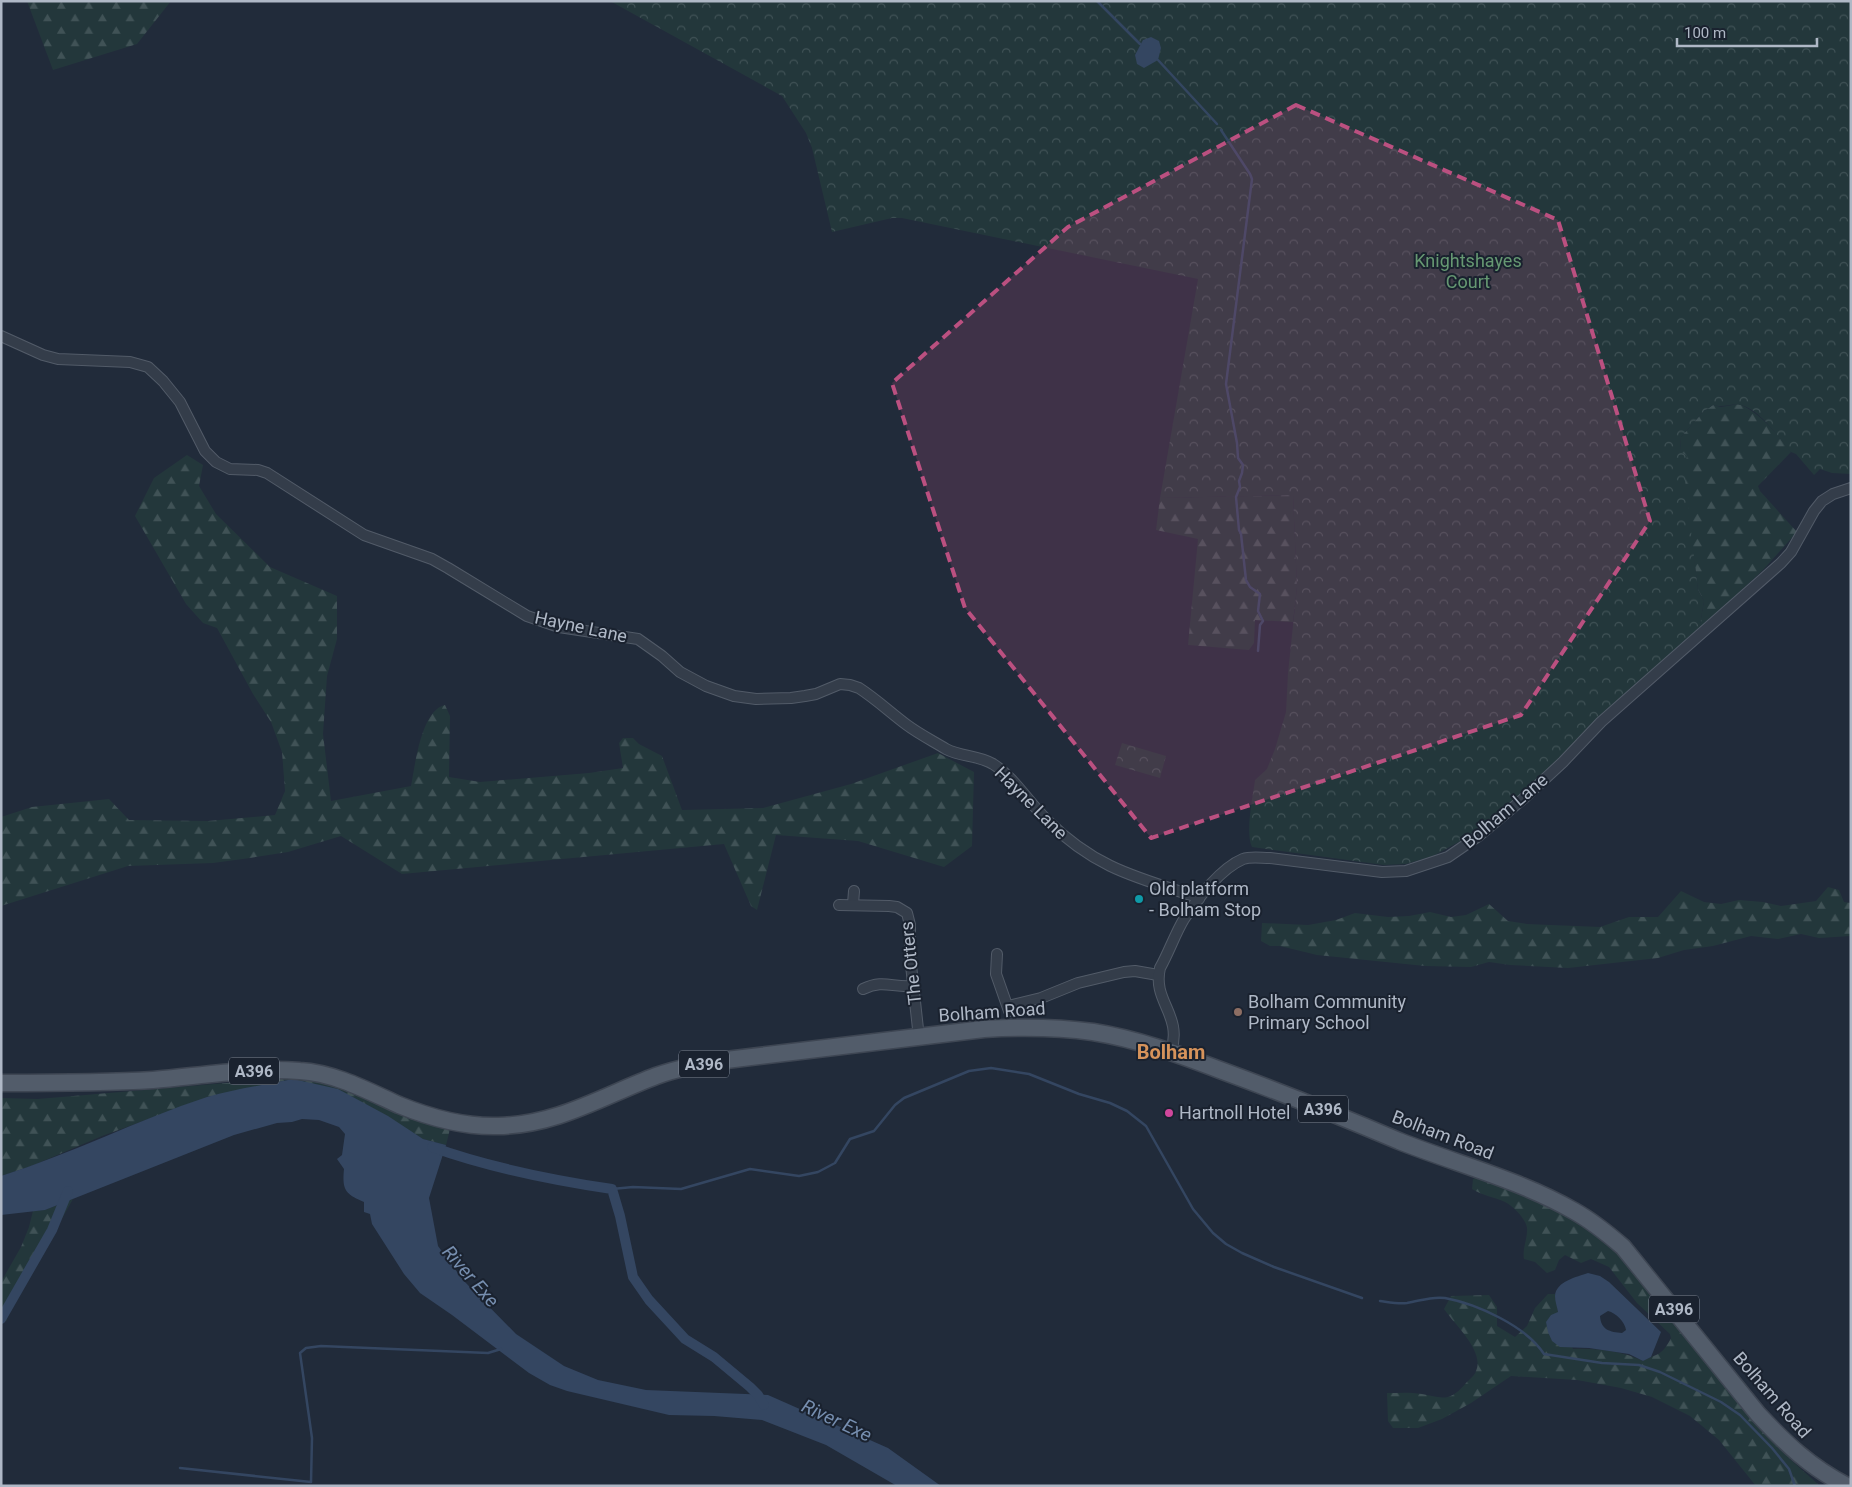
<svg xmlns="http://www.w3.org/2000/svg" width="1852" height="1487" font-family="Roboto,sans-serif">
	<defs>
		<pattern id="forest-firs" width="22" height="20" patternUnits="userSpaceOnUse" patternTransform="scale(1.25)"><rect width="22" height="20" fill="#23373b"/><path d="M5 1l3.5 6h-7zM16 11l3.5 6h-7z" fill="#405256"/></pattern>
		<pattern id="park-crowns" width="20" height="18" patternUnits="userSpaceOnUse" patternTransform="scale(1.25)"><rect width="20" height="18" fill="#23373b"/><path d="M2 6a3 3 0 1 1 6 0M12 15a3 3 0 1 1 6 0" fill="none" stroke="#405256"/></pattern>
	</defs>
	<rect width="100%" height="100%" fill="#212b3a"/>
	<g fill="url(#forest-firs)">
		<polygon points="27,1 171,1 137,44 53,70"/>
		<path d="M1739,404C1762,414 1776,433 1791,452L1758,486L1760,491L1797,532L1762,571L1699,630L1704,601L1698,590L1680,451L1681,437L1703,412L1713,405L1721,407Z"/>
		<path d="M187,455L203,465L199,486L216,514L270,567L337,596V639L327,676L323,734L331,801L411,786C415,766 421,710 445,705L450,716L449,777L480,782L589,773L623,768L619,743L623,738H633L639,744L662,756L682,810L763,808L851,784L938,753L974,772L972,846L944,867L858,841L776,835L757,910L751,906L724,844L402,874L341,836L288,852L250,858L213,863L128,866L1,906V817L32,807L109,799L129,820L208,821L275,815L285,791L282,752L271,722L253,694L217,628L203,623L186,604L135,516L154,478Z"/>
		<polygon points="1293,495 1297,587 1293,622 1255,620 1254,643 1249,650 1188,645 1198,539 1156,530 1160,498"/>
		<polygon points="1828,887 1839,890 1844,902 1851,903 1851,936 1819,938 1801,934 1778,939 1751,936 1713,946 1684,950 1658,958 1568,968 1510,965 1489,962 1471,967 1425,966 1317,955 1280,946 1270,946 1261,941 1262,923 1308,925 1336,920 1355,913 1388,917 1409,916 1430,912 1451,917 1466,915 1489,904 1508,921 1527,924 1600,927 1629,917 1658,917 1681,891 1704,902 1721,904 1739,900 1763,902 1781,906 1816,901"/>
		<polygon points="285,1078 313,1079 346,1087 407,1118 450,1129 446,1145 423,1139 405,1128 293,1079 209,1097 102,1136 29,1167 1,1176 1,1098 38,1099"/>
		<path d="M1482,1176L1570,1215L1611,1245L1683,1331L1707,1365L1764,1431L1791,1460L1820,1486H1756L1719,1440L1690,1416L1652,1397L1621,1388L1577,1380L1511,1376L1471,1403L1442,1419L1418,1428H1393L1388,1421L1387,1393C1398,1393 1410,1392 1422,1394C1430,1395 1439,1399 1448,1397C1455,1395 1462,1388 1466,1383C1470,1379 1475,1375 1476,1371C1485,1351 1454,1324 1444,1309L1451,1296L1489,1295L1497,1307V1326L1515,1337L1527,1326L1535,1308L1548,1294H1555L1558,1313L1573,1349C1596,1348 1622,1351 1643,1361C1658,1353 1662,1356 1671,1338L1670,1334L1637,1303L1609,1267L1591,1259L1581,1263L1565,1255L1559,1260L1555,1270L1547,1273L1535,1262L1524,1259C1522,1248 1528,1238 1527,1228C1526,1219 1513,1206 1505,1202C1494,1197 1483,1196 1472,1189L1473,1179Z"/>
		<polygon points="73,1199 6,1317 7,1321 3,1320 1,1323 1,1282 21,1247 29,1227 33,1211 45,1210"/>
	</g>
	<g fill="url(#park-crowns)">
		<path d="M610,1H1851V474L1832,473L1820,469L1814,475L1796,454L1791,452C1779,438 1759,408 1740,405C1731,403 1724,408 1713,405L1703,412L1681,437L1680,451L1687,456L1684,471L1698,590L1704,601L1699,630L1623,695L1523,793L1466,838L1433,856L1406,864L1384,865L1252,847C1245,833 1253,796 1255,780L1267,769L1275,749L1286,712L1288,673L1297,587L1293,495L1160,498L1198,279L902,218H892L832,232L812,148L806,133L782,96Z"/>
		<polygon points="1122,743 1166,756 1160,778 1115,765"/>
	</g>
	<g fill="#344661" fill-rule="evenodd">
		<polygon points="1151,37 1159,41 1161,48 1158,60 1144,68 1137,64 1135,55 1143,40"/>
		<path d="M293,1079L338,1089L388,1116L423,1139L446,1145L429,1198L438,1246L463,1280L516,1334L564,1366L598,1380L646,1390L768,1395L888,1448L941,1486H897L826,1445L762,1420L714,1416L669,1415L567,1391L550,1385L529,1373L452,1315L420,1293L404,1274L372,1224L370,1214L364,1212V1202C345,1194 342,1190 344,1169L337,1159L342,1155L345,1134L339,1127L319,1120L302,1119L292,1122L277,1123L234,1135L45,1210L1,1215V1176C71,1154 137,1120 207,1097C235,1089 265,1085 293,1079Z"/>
		<path d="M1588,1273L1600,1276L1609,1282L1661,1332L1651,1357L1643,1361L1629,1354L1589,1348L1560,1347L1552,1341L1548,1332L1546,1322L1551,1315L1558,1312C1557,1307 1555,1301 1555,1296C1556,1281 1577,1277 1588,1273ZM1608,1311C1616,1313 1625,1322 1626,1330L1622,1333C1610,1332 1601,1330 1600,1316Z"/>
	</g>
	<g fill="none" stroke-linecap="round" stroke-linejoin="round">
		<g stroke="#344661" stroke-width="2.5">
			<polyline points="1097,1 1140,44"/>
			<polyline points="1158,60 1217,124"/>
			<polyline points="1221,130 1250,174 1252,179 1226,384 1237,443 1238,458 1243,465 1242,473 1239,481 1240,487 1236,497 1239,530 1241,534 1246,580 1250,587 1260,594 1258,611 1263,621 1260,625 1258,651"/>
			<polyline points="612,1189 633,1187 681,1189 750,1169 799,1176 818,1172 835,1163 850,1139 874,1131 895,1105 904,1098 969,1071 991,1068 1029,1074 1079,1094 1110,1103 1127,1111 1146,1126 1193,1209 1213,1233 1226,1244 1242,1253 1274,1267 1362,1298"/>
			<path d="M1380,1301C1388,1302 1398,1304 1407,1303C1420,1301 1431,1296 1445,1298C1477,1304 1526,1326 1544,1354L1602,1363L1639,1365L1660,1372L1721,1402L1740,1415L1772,1448L1789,1469L1795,1486"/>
			<polyline points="180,1468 311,1482 312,1438 300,1353 306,1348 321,1346 488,1353 501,1349"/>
		</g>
		<g stroke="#344661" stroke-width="10">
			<path d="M432,1147C490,1168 552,1180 612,1189L620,1216L633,1277L649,1300L685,1339L714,1357L750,1387L758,1395L764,1405"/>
			<polyline points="1,1319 52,1230 68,1191"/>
		</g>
		<defs>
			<g id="street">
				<path d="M1,336L43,355L58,359L130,362L148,367L163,381L180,402L205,451L216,462L230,469L258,470L267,473L364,535L432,559L448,568L527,616L559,627L638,639L662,656L680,672L706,686L734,696L756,699L791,698L805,696L816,694L840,684L850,685L859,688C876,699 891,713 907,725C919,734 933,741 946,749C961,757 978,755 993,764C1015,778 1029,803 1048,821C1094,867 1135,877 1194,896L1199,899"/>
				<polyline points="853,904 854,891"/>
				<polyline points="839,905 889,906 897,907 907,913 910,925 910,956 919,1038"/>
				<polyline points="997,954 996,974 1009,1011"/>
				<path d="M863,989C884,979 892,988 913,986"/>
				<polyline points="1008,1006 1041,998 1078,983 1124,972 1135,971 1158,975"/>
				<path d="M1171,1052C1183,1014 1152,1002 1160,968C1169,952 1175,934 1184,919C1197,899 1221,868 1243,859C1251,856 1261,858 1270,858L1382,872L1406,871L1448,857L1480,835L1523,799L1563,762L1601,722L1781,563L1791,552L1814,511L1822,501L1833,494L1851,488"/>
			</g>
			<path id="primary" d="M1,1083C51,1083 104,1083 153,1080C201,1076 251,1067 300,1071C335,1073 368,1091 399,1105C431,1118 464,1127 498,1126C557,1125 603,1096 656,1076C678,1068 702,1064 726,1060L984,1029C1020,1027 1056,1027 1093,1032C1137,1039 1178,1054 1220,1070C1280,1092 1340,1116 1399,1141C1457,1164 1520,1180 1574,1211C1592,1221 1608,1234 1623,1247L1758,1414C1786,1444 1810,1467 1847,1486"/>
		</defs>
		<use href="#street" stroke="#525b68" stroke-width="12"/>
		<use href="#primary" stroke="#3e4653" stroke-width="19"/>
		<use href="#street" stroke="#343d4a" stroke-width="10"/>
		<use href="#primary" stroke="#525c6a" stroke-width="16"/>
	</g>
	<path fill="#bb5080" fill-opacity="0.2" stroke="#bb5080" stroke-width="4" stroke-dasharray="10 6" stroke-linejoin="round" d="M1296,105L1558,220L1650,521L1521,715L1151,838L965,608L892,383L1068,227Z"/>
	<circle fill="#0f9aa8" stroke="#1a222f" stroke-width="2" cx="1139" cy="899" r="5"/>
	<circle fill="#8d6e63" stroke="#1a222f" stroke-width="2" cx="1238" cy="1012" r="5"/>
	<circle fill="#d1479c" stroke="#1a222f" stroke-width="2" cx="1169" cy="1113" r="5"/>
	<g text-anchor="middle" stroke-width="4" stroke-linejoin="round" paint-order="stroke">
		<g fill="#1a222f" stroke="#828b99" stroke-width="1">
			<rect x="679" y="1050.5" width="50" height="27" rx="4"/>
			<rect x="229" y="1057.5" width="50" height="27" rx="4"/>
			<rect x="1298" y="1095.5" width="50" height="27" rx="4"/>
			<rect x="1649" y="1295.5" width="50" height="27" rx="4"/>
		</g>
		<g font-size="16" font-weight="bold" fill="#afb8c6">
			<text x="704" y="1070">A396</text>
			<text x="254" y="1077">A396</text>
			<text x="1323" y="1115">A396</text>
			<text x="1674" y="1315">A396</text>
		</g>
		<g font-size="18" fill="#669872" stroke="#1a222f">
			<text x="1468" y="267">Knightshayes<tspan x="1468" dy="21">Court</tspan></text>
		</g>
		<g font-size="18" fill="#afb8c6" stroke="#1a222f">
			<text transform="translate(581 627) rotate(12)" y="6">Hayne Lane</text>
			<text transform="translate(1031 803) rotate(45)" y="6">Hayne Lane</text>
			<text transform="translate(1505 811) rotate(-40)" y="6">Bolham Lane</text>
			<text transform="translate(911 963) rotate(-96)" y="6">The Otters</text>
			<text transform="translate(992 1012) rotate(-4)" y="6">Bolham Road</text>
			<text transform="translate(1443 1135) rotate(21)" y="6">Bolham Road</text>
			<text transform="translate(1772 1395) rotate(49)" y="6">Bolham Road</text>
		</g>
		<g font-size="18" fill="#afb8c6" stroke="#1a222f" text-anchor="start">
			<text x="1149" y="895">Old platform<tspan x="1149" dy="21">- Bolham Stop</tspan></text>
			<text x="1248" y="1008">Bolham Community<tspan x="1248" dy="21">Primary School</tspan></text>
			<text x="1179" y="1119">Hartnoll Hotel</text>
		</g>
		<g font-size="19" font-style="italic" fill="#768eaf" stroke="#1a222f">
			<text transform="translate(471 1276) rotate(49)" y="7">River Exe</text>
			<text transform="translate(837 1420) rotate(25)" y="7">River Exe</text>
		</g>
		<g font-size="20" font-weight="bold" fill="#d6935b" stroke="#1a222f">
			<text x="1171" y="1059">Bolham</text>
		</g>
	</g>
	<rect width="1852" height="1487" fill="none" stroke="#afb8c6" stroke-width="5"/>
	<path d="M1677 38v8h140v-8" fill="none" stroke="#afb8c6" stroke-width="2.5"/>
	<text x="1684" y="38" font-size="15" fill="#afb8c6" stroke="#1a222f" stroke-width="4" paint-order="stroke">100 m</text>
</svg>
